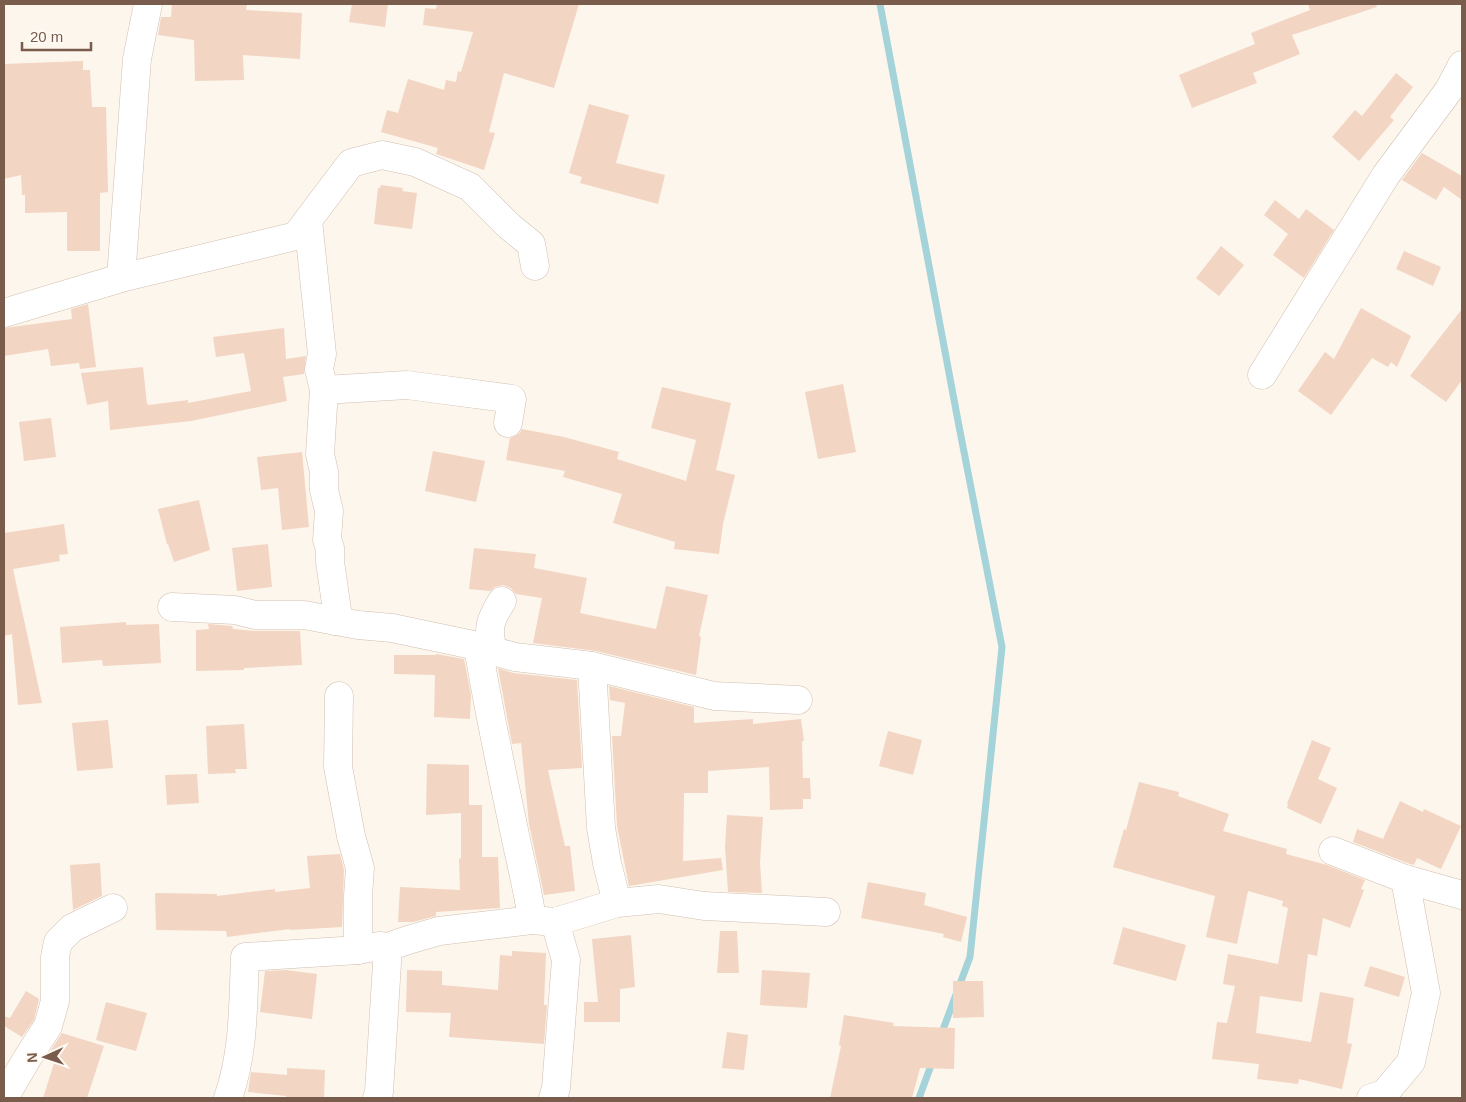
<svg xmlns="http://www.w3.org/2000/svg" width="1466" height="1102" font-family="Helvetica,sans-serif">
	<rect width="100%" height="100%" fill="#fdf6ec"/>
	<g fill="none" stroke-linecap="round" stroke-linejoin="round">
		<g stroke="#a5d3da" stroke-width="7">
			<polyline points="880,4 958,421 1002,647 970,957 941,1035"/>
			<polyline points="919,1098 933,1060"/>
		</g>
	</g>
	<g fill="#f3d5c3">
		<polygon points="172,4 247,4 246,10 302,13 300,59 243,55 244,80 195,81 194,40 158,35 161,17 171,17"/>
		<polygon points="352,4 388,4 385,27 349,22"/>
		<polygon points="437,4 579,4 554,88 504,73 489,132 495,133 484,170 436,154 438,148 381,132 387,110 398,113 408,79 444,90 446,80 456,82 458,71 461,72 473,32 423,25 425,8 436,9"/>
		<polygon points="1308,4 1376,4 1377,7 1292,35 1300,54 1253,73 1257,83 1192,108 1179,75 1255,44 1251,33 1310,10"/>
		<polygon points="83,61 83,70 90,70 92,107 106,107 108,192 100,193 100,251 67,251 67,212 25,213 25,195 22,195 21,175 4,179 4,64"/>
		<polygon points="1396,73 1413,87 1390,117 1394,120 1359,161 1332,137 1355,110 1362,116"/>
		<polygon points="589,104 629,115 616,163 665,175 658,204 580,183 582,177 569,173"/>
		<polygon points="1422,153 1462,176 1462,200 1444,187 1436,200 1402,180"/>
		<polygon points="381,185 403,188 402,191 417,193 412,229 374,224 378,188 380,188"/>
		<polygon points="1275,200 1299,219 1306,209 1334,230 1304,278 1273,255 1288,234 1264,215"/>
		<polygon points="1221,246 1244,265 1219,296 1196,278"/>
		<polygon points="1404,251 1441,267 1433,286 1396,269"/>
		<polygon points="88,304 96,367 80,369 79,363 51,366 48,349 4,356 4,328 72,319 71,309"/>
		<polygon points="1361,308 1411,336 1397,367 1391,362 1388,367 1372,358 1331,415 1298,391 1325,352 1334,359"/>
		<polygon points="1462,309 1462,380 1446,402 1410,376"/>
		<polygon points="284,328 286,359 306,356 304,374 283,377 287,401 191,421 110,430 108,401 87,405 81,373 143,367 147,404 149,405 188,400 188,403 251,391 244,353 216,357 213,337"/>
		<polygon points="843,384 856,452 818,459 805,392"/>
		<polygon points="662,387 731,403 716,470 735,475 723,524 719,554 674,549 675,542 613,523 622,494 563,477 565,471 506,460 510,438 520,433 522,429 564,437 619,452 617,459 686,481 696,440 651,428"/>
		<polygon points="51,418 56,457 24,461 19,422"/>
		<polygon points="433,451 485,461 476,502 425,491"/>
		<polygon points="302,452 309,527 282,530 278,488 261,490 257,457"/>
		<polygon points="199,500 210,550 174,562 168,544 167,544 158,509"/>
		<polygon points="64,524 68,554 59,555 60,561 13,569 42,703 18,705 12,634 4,636 4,533"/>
		<polygon points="268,544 272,587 237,591 232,548"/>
		<polygon points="474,548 536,554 534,568 587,578 580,613 656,629 666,586 708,595 699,636 701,637 696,675 596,651 533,643 542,598 516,594 511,588 503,585 495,587 490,591 469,589"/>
		<polygon points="126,622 126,625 159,624 161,663 103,666 102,660 62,663 60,627"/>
		<polygon points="208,624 232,626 233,629 255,631 300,631 302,665 244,668 244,670 196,671 196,630 209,629"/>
		<polygon points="436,654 464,659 471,695 470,719 434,717 435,675 394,674 394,655 436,655"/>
		<polygon points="498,668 513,673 577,680 582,768 548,770 565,846 570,846 575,891 544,895 529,824 521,743 512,744"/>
		<polygon points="609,686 694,707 694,723 753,719 753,724 801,719 804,741 802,741 803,778 810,778 811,799 803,799 803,809 770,810 769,767 708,771 708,793 684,793 683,861 721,858 723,870 629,886 617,826 612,736 621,736 625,703 610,700"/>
		<polygon points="108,720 113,768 77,771 72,723"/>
		<polygon points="244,724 247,769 235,769 236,773 208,774 206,726"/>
		<polygon points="888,731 922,740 913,775 879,766"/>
		<polygon points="1312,740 1331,748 1318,779 1337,788 1321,824 1287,808 1288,805 1287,804"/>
		<polygon points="427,764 469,765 469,805 482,805 482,857 498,857 500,908 436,912 436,916 413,922 398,922 400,887 460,890 459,859 461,858 461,813 426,815"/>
		<polygon points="197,774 199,803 167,805 165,775"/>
		<polygon points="1139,782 1179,792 1178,796 1229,814 1223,831 1287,849 1286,854 1327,865 1365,880 1361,889 1364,890 1350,928 1323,918 1317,956 1308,954 1302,1002 1260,996 1256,1033 1311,1042 1320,992 1354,998 1347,1043 1352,1044 1342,1089 1299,1079 1298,1084 1257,1079 1259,1064 1212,1059 1217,1022 1227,1023 1235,986 1223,984 1228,954 1278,964 1288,908 1282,906 1283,901 1248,891 1237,944 1206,937 1215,896 1113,867 1124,829 1126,830"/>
		<polygon points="1400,801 1423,812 1424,809 1461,826 1441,869 1417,858 1414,865 1410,864 1353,842 1357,829 1383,839"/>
		<polygon points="727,815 763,817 760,863 762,893 728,892 725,847"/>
		<polygon points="340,854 344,870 342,927 290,930 290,929 227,937 226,931 156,930 155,893 217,894 217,896 275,889 275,892 310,888 307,856"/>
		<polygon points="100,863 102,896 73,910 70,865"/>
		<polygon points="868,882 926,893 924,905 967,917 961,942 943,937 944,934 861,918"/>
		<polygon points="1123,927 1186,945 1176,981 1113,964"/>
		<polygon points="720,931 737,931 739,973 717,973"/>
		<polygon points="631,935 635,987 620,989 620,1022 584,1022 584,1002 598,1002 592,939"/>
		<polygon points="512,951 546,953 544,1005 547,1005 544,1044 449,1037 451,1013 406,1012 407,970 442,971 442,985 498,990 500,955 512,956"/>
		<polygon points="1370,966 1405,977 1399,997 1364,986"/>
		<polygon points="286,970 317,974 312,1019 260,1012 265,971"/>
		<polygon points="762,970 810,973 807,1008 760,1005"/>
		<polygon points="953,981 983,981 984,1017 953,1018"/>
		<polygon points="26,991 39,999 34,1020 22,1037 4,1026 4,1016 10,1018"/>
		<polygon points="106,1002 147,1013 136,1051 96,1040"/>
		<polygon points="844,1015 894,1023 893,1026 955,1028 954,1069 920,1068 912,1098 830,1098 841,1046 839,1045"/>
		<polygon points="727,1032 748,1035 744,1070 722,1068"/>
		<polygon points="62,1033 104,1046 87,1098 43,1098 56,1057 49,1053"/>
		<polygon points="287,1068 325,1070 324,1098 286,1098 286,1096 248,1092 251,1072 287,1075"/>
	</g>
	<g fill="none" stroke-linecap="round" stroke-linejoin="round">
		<defs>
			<g id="minor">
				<polyline points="308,220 322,354 319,369 324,390 320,454 324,472 324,490 329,511 327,540 330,548 330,562 337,610 335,621"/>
				<polyline points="121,278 137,59 148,4"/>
				<polyline points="4,313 121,278 296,236 351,163 382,155 415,162 470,187 509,226 531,244 535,266"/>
				<polyline points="1262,375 1386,175 1449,90 1462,65"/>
				<polyline points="324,390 407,385 512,399 508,423"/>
				<polyline points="172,607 235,610 255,615 304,615 358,625 392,628 478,646"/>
				<path d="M493,651C487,628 490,620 502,601"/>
				<polyline points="592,666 601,828 607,863 617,903"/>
				<polyline points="1333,851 1405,879 1462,895"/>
				<path d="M532,920C528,889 520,860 514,830C501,769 488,708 478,646L490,648L493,651L515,657L592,666L714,696L798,700"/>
				<polyline points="358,950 379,946 388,947 408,940 439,931 532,920 555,922 617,903 659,899 704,906 826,912"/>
				<polyline points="4,1098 28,1057 48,1026 55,1001 55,957 58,942 72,928 113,908"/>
				<path d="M228,1098C244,1053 243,1005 245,957L358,950V896L360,868L351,836L338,767L339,696"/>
				<polyline points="377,1098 379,1092 388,947"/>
				<polyline points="553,1098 556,1088 566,960 555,922"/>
				<polyline points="1371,1098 1384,1094 1411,1062 1426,993 1405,879"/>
			</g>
		</defs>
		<use href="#minor" stroke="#d1beb0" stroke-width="29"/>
		<use href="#minor" stroke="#fff" stroke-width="28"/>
	</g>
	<rect width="1466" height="1102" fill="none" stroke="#7a5c4d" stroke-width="10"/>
	<g transform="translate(45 1057) rotate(267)" stroke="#fffaf3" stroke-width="4" paint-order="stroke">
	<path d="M0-4L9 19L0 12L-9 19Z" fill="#7a5c4d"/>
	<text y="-8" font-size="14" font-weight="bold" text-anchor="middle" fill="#7a5c4d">N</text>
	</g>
	<path d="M22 42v8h69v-8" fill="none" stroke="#7a5c4d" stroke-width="2.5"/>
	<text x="30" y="42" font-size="15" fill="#7a5c4d" stroke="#fffaf3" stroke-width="4" paint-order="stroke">20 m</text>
</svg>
